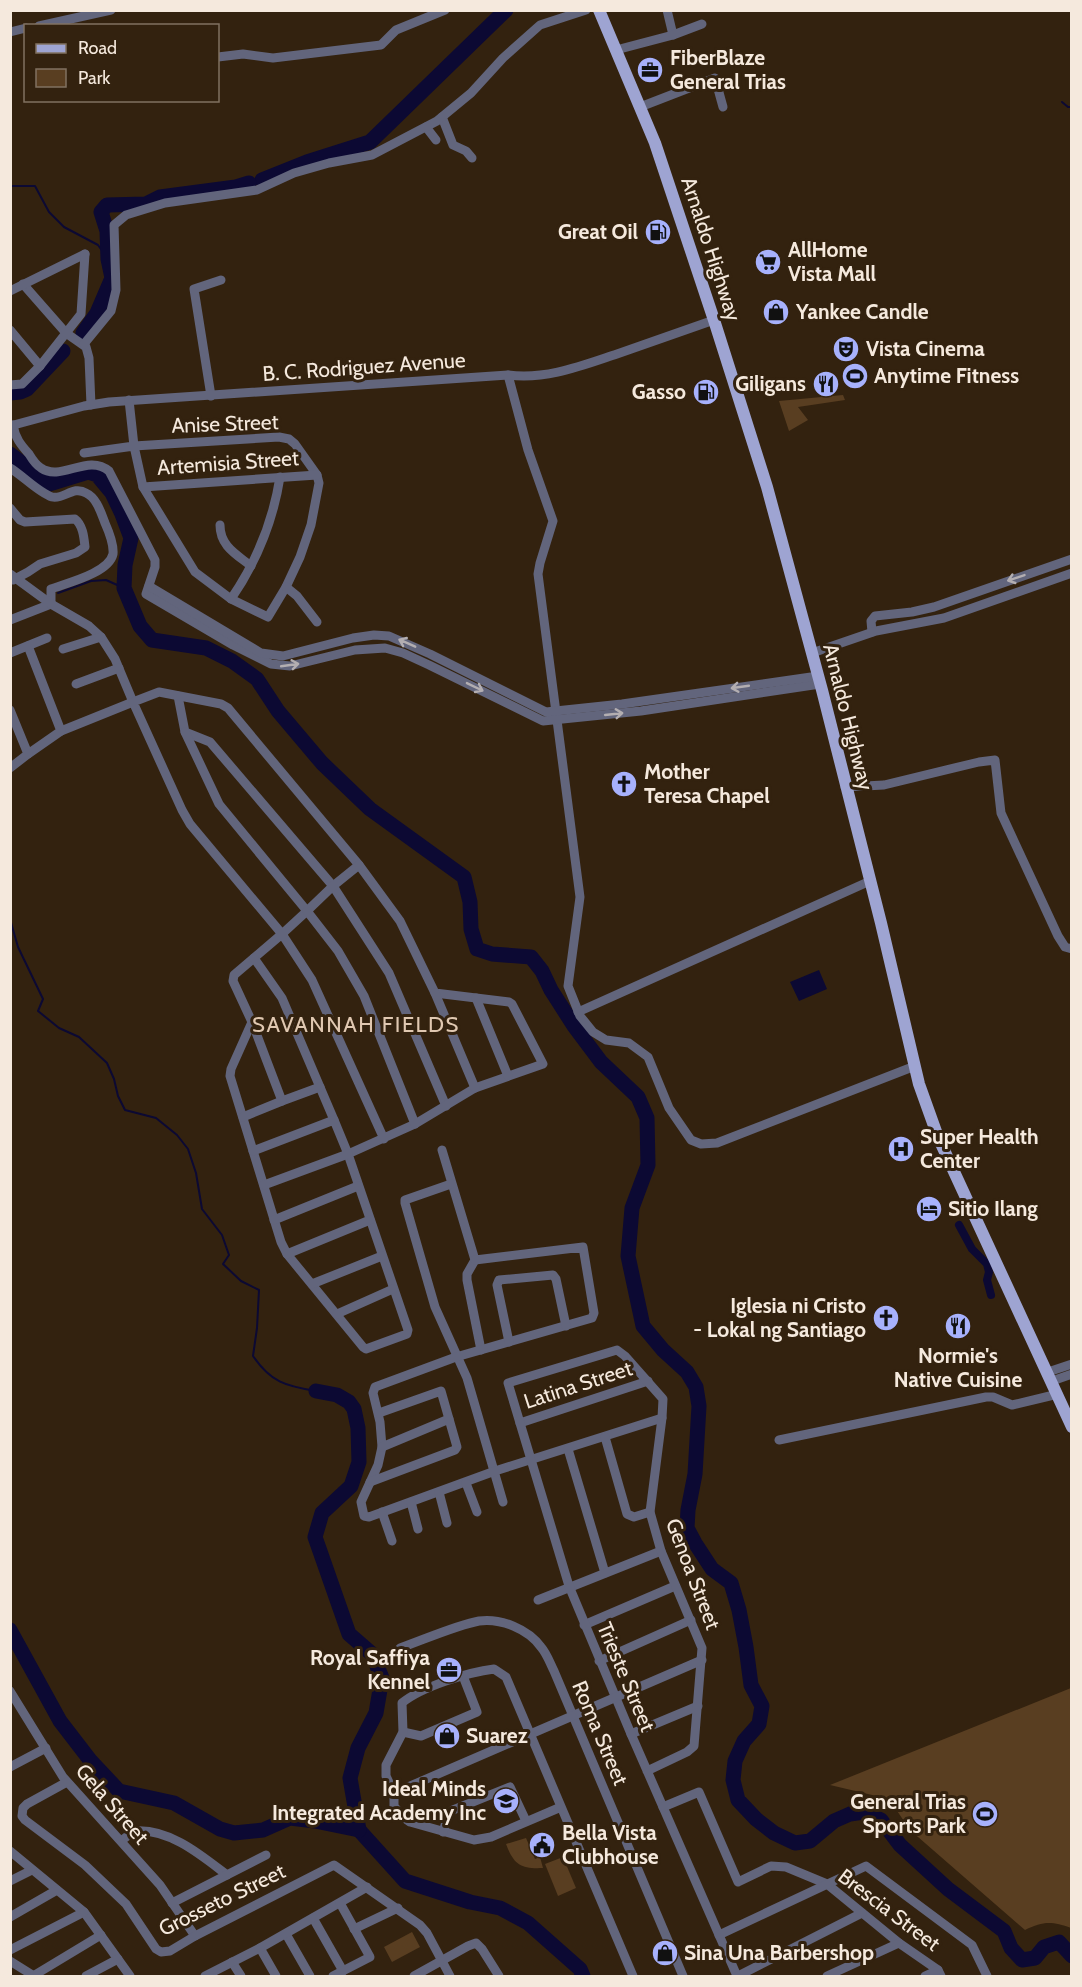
<svg xmlns="http://www.w3.org/2000/svg" width="1082" height="1987" font-family="Cabin,sans-serif">
	<rect width="100%" height="100%" fill="#33220f"/>
	<g fill="#593e21">
		<polygon points="843,395 845,400 798,407 808,420 789,431 779,401"/>
		<path d="M1071,1688V1928C1052,1921 1043,1921 1025,1930L910,1830L889,1799L830,1785Z"/>
		<path d="M526,1838L535,1859L540,1857L543,1868C521,1869 514,1865 506,1844Z"/>
		<polygon points="563,1857 576,1888 558,1896 545,1864"/>
		<polygon points="412,1932 420,1947 392,1962 384,1947"/>
	</g>
	<polygon fill="#0c0933" points="819,970 827,989 799,1001 790,982"/>
	<g fill="none" stroke-linecap="round" stroke-linejoin="round">
		<g stroke="#0c0933" stroke-width="2">
			<polyline points="1062,102 1068,107 1072,107"/>
			<polyline points="10,186 35,186 49,212 64,227 98,245 108,259"/>
			<polyline points="58,593 91,581 106,580 124,588"/>
			<path d="M10,919L18,947L43,999L38,1011L59,1028L79,1037L107,1063L114,1079L118,1096L125,1110L156,1118L177,1135L188,1149L196,1173L202,1209L222,1235L229,1255L223,1264L241,1281L259,1290L257,1328L253,1356C271,1382 285,1386 316,1391"/>
		</g>
		<polyline stroke="#0c0933" stroke-width="8" points="959,1225 972,1249 987,1264 989,1272 987,1280 991,1295"/>
		<g stroke="#0c0933" stroke-width="15">
			<polyline points="262,180 307,162 370,142 506,10"/>
			<polyline points="83,333 97,313 112,278 108,259 107,231 101,212 107,205 146,204 160,197 236,187 249,183"/>
			<polyline points="10,393 20,392 27,389 63,351"/>
			<polyline points="10,454 49,484 88,472 97,475 112,493 122,514 131,538 125,565 124,588 140,626 152,640 206,648 232,661 257,679 278,711 322,763 370,809 464,877 470,902 471,929 477,949 492,954 531,957 542,971 551,990 574,1026 601,1062 638,1097 647,1118 648,1165 632,1208 628,1256 643,1326 663,1350 687,1372 696,1387 699,1406 695,1474 688,1510 687,1528 695,1543 712,1569 731,1583 739,1610 746,1647 751,1685 762,1706 759,1724 744,1741 735,1761 733,1780 738,1800 756,1819 774,1833 795,1843 810,1841 834,1821 850,1814 864,1812 881,1820 900,1845 948,1889 1004,1931 1011,1948 1022,1960 1035,1958 1044,1947 1059,1942 1072,1956"/>
			<polyline points="316,1391 337,1395 349,1402 354,1409 358,1428 359,1462 351,1486 322,1513 315,1537 349,1634 372,1654 382,1678 376,1713 358,1748 350,1778 359,1830 405,1881 470,1902 500,1908 528,1923 580,1969 583,1976"/>
			<polyline points="10,1630 60,1721 90,1760 119,1791 174,1803 220,1829 234,1833 263,1830 290,1818 315,1821 359,1830"/>
		</g>
		<g stroke="#62657c" stroke-width="9">
			<polyline points="667,10 673,35"/>
			<polyline points="39,26 111,10"/>
			<polyline points="10,32 26,28"/>
			<polyline points="616,50 673,35 702,24"/>
			<polyline points="218,57 243,54 273,58 381,45 396,30 445,10"/>
			<polyline points="640,107 715,78 723,107"/>
			<polyline points="442,117 453,145 466,151 472,158"/>
			<polyline points="426,127 436,140"/>
			<polyline points="23,284 66,333 86,347 89,358 91,405"/>
			<polyline points="10,291 85,254"/>
			<polyline points="10,330 40,366"/>
			<polyline points="84,344 111,311 116,290 114,225 126,215 165,203 257,190 294,173 329,163 372,155 437,121 471,93 503,58 540,25 586,10"/>
			<polyline points="508,375 528,450 553,521 540,563 538,574 580,897 568,986 580,1016 593,1032 606,1040 629,1043 648,1057 669,1108 691,1140 701,1144 717,1143 915,1066"/>
			<polyline points="10,385 22,384 40,366 81,314 85,254"/>
			<polyline points="211,396 194,289 221,280"/>
			<path d="M13,425C15,438 21,445 29,454C32,459 36,465 41,468C61,482 88,453 109,471L155,560V567L146,594L233,645L271,664L290,666L355,650L385,648L403,653L429,665L543,721L641,711L820,684"/>
			<path d="M10,426L84,406L109,402L508,375C546,380 581,366 617,354C649,343 682,331 714,320"/>
			<polyline points="84,453 134,446 279,437 289,439 295,444 317,475 319,483 311,525 300,557 286,587 268,617 231,599 195,572 143,487 134,446 129,400"/>
			<path d="M10,468C22,475 39,493 52,497C64,500 73,485 86,493C97,498 101,513 105,523C109,532 114,544 113,554C109,573 67,583 51,589V604L10,620"/>
			<polyline points="143,487 317,475"/>
			<path d="M10,508L20,520L25,522L75,519C83,525 84,538 85,547L76,553L40,564L28,572L13,580"/>
			<path d="M220,525C220,546 236,554 251,566"/>
			<polyline points="10,574 51,604 89,626 101,637 115,659 133,702 61,731"/>
			<polyline points="149,586 261,653 283,656 353,638 374,635 389,636 430,654 546,712 622,704 818,676"/>
			<polyline points="286,587 297,596 317,622"/>
			<path d="M231,599C257,561 273,522 280,477"/>
			<polyline points="872,632 871,621 875,616 912,612 934,607 1072,559"/>
			<polyline points="28,646 61,731 28,754"/>
			<polyline points="63,649 101,637"/>
			<polyline points="10,653 47,638"/>
			<polyline points="812,653 876,631 944,618 1072,573"/>
			<polyline points="76,684 119,668"/>
			<polyline points="178,696 185,732 210,742 333,886 389,973 446,1106"/>
			<polyline points="10,710 28,754 10,768"/>
			<polyline points="185,732 219,804 307,911 282,934 190,824 182,810 133,702 159,692 221,704 228,708 359,865 400,921 435,993 509,1002 512,1004 543,1064 475,1088 415,1124 348,1154 408,1330 407,1334 366,1349 363,1347 287,1254 281,1242 230,1076 231,1069 252,1022 233,981 234,975 282,934 312,980 384,1139"/>
			<polyline points="845,787 884,785 979,762 995,760 1001,813 1058,936 1065,947 1072,949"/>
			<polyline points="359,865 333,886 307,911 338,951 364,996 415,1124"/>
			<polyline points="254,958 282,998 334,1120"/>
			<polyline points="435,993 475,1088"/>
			<polyline points="476,998 508,1076"/>
			<polyline points="578,1012 870,881"/>
			<polyline points="252,1022 282,1101 320,1087"/>
			<polyline points="243,1117 282,1101"/>
			<polyline points="442,1150 475,1260 467,1274 467,1280 481,1350"/>
			<polyline points="253,1151 334,1120 348,1154 264,1185"/>
			<polyline points="451,1184 405,1200 405,1203 435,1307 467,1378 503,1502"/>
			<polyline points="274,1220 358,1186"/>
			<polyline points="287,1254 370,1220"/>
			<polyline points="475,1260 583,1247 594,1313 592,1318 456,1357 375,1387 373,1393 380,1422 382,1447 378,1465 361,1502 364,1516 369,1517 495,1471 662,1418"/>
			<polyline points="312,1284 382,1256"/>
			<polyline points="337,1314 393,1289"/>
			<polyline points="509,1342 497,1285 499,1280 553,1275 556,1279 566,1326"/>
			<polyline points="1048,1372 1072,1364"/>
			<polyline points="1052,1381 1072,1374"/>
			<polyline points="520,1423 648,1381"/>
			<polyline points="605,1437 627,1514 634,1517 650,1512"/>
			<polyline points="779,1440 986,1397 993,1397 1012,1405 1058,1394"/>
			<polyline points="382,1447 449,1419"/>
			<polyline points="568,1449 605,1573"/>
			<polyline points="370,1482 455,1450 457,1447 441,1391 379,1413"/>
			<polyline points="466,1483 477,1512"/>
			<polyline points="439,1492 447,1523"/>
			<polyline points="411,1502 418,1529"/>
			<polyline points="382,1512 392,1541"/>
			<polyline points="538,1600 661,1551"/>
			<polyline points="584,1625 675,1586"/>
			<path d="M400,1648C423,1640 457,1625 479,1621C501,1618 528,1629 541,1647C547,1654 550,1663 554,1671L683,1976"/>
			<polyline points="599,1661 691,1620"/>
			<polyline points="10,1691 63,1777 160,1885 195,1936"/>
			<polyline points="403,1732 421,1736 477,1712 463,1676"/>
			<polyline points="631,1734 698,1706"/>
			<polyline points="10,1767 46,1748"/>
			<polyline points="647,1771 687,1752 694,1746 702,1648 661,1551 650,1512 662,1418 663,1399 625,1356 617,1350 508,1383 569,1586 631,1734 737,1976"/>
			<polyline points="67,1782 27,1804 23,1808 22,1816 25,1820 85,1865 126,1904 156,1949 161,1952 170,1951 195,1936 334,1865 420,1925 427,1933 450,1976"/>
			<polyline points="394,1793 702,1660"/>
			<path d="M561,1807L491,1837L474,1840L410,1822L403,1817L394,1806V1793L386,1776V1765L403,1732L402,1703C421,1687 469,1672 494,1669L506,1677L633,1976"/>
			<polyline points="663,1807 699,1792 738,1882 771,1866 786,1867 827,1884 899,1943 938,1970 941,1976"/>
			<polyline points="443,1832 448,1815 453,1810 510,1787 526,1821"/>
			<path d="M121,1841L134,1831C169,1828 201,1855 227,1875"/>
			<polyline points="10,1851 84,1912 130,1976"/>
			<polyline points="10,1881 32,1870"/>
			<polyline points="172,1903 266,1855"/>
			<polyline points="10,1917 57,1890"/>
			<polyline points="313,1918 343,1971"/>
			<polyline points="354,1929 398,1908"/>
			<polyline points="286,1934 310,1976"/>
			<polyline points="719,1935 866,1866 972,1945 987,1976"/>
			<polyline points="260,1948 276,1976"/>
			<polyline points="10,1950 84,1912"/>
			<polyline points="10,1961 34,1976"/>
			<polyline points="232,1962 241,1976"/>
			<polyline points="33,1976 101,1935"/>
			<polyline points="86,1976 118,1959"/>
			<polyline points="205,1976 260,1948 367,1887"/>
			<polyline points="333,1976 370,1957 340,1903"/>
			<polyline points="414,1976 468,1946 476,1943 482,1949 499,1976"/>
			<polyline points="738,1976 862,1913"/>
			<polyline points="827,1976 899,1943"/>
			<polyline points="925,1976 938,1970"/>
		</g>
		<polyline stroke="#9ea4d2" stroke-width="12" points="599,10 655,143 714,320 767,487 822,690 881,923 919,1084 938,1137 1072,1427"/>
	</g>
	<defs><path id="oneway-shaft" d="M-6 0H5M1.5-3L5.5 0L1.5 3" fill="none" stroke-width="1.6" stroke-linecap="round" stroke-linejoin="round" transform="scale(1.5)"/></defs>
	<g stroke="#b3aeb1">
		<use href="#oneway-shaft" transform="translate(1016 578) rotate(161)"/>
		<use href="#oneway-shaft" transform="translate(407 643) rotate(-156)"/>
		<use href="#oneway-shaft" transform="translate(290 665) rotate(-8)"/>
		<use href="#oneway-shaft" transform="translate(475 687) rotate(26)"/>
		<use href="#oneway-shaft" transform="translate(740 687) rotate(172)"/>
		<use href="#oneway-shaft" transform="translate(614 714) rotate(-6)"/>
	</g>
	<defs>
		<symbol id="office-disc" viewBox="-11 -11 22 22"><circle r="9.5" fill="#a7b1fc" stroke="#33220f"/><path d="M-6-3h4V-5.5h4V-3h4V5H-6ZM-1-4.5V-3h2v-1.5ZM-6 0V1H6V0Z" fill="#111"/></symbol>
		<symbol id="fuel-disc" viewBox="-11 -11 22 22"><circle r="9.5" fill="#a7b1fc" stroke="#33220f"/><path d="M-5.5-6h7V0h2V4h1.3V-2.5L3-4.5l.8-.8L6-3V5H2.5V1h-1V6h-7ZM-4.2-4.7v3.2H.2V-4.7Z" fill="#111"/></symbol>
		<symbol id="supermarket-disc" viewBox="-11 -11 22 22"><circle r="9.5" fill="#a7b1fc" stroke="#33220f"/><path d="M-6-5.5h2.5l.6 2H6L4.5 2H-2.5L-4.4-4H-6ZM-1.5 3.2a1.3 1.3 0 1 0 .1 0ZM3 3.2a1.3 1.3 0 1 0 .1 0Z" fill="#111"/></symbol>
		<symbol id="shop-disc" viewBox="-11 -11 22 22"><circle r="9.5" fill="#a7b1fc" stroke="#33220f"/><path d="M-5-2.5h2.3a2.7 3.5 0 0 1 5.4 0H5L5.5 6h-11ZM-1.5-2.5h3a1.5 2.3 0 0 0-3 0Z" fill="#111"/></symbol>
		<symbol id="theatre-disc" viewBox="-11 -11 22 22"><circle r="9.5" fill="#a7b1fc" stroke="#33220f"/><path d="M-5-5.5Q0-4 5-5.5V0Q5 5 0 6Q-5 5-5 0ZM-3.3-2.5H-1v1.5H-3.3ZM1-2.5H3.3v1.5H1ZM-2.8 1Q0 5.5 2.8 1Z" fill="#111"/></symbol>
		<symbol id="stadium-disc" viewBox="-11 -11 22 22"><circle r="9.5" fill="#a7b1fc" stroke="#33220f"/><path d="M0-5a6.5 5 0 1 0 0 10a6.5 5 0 1 0 0-10ZM-3.5-1.8h7v3.6h-7Z" fill="#111"/></symbol>
		<symbol id="restaurant-disc" viewBox="-11 -11 22 22"><circle r="9.5" fill="#a7b1fc" stroke="#33220f"/><path d="M-5-6h1v4h1v-4h1v4h1v-4h1v5L-1.5 .5V6h-2V.5L-5-1ZM5-6V6H3V1.5H1.5Q1.5-4 5-6Z" fill="#111"/></symbol>
		<symbol id="church-disc" viewBox="-11 -11 22 22"><circle r="9.5" fill="#a7b1fc" stroke="#33220f"/><path d="M-1.2-6h2.4v3.5h3.3v2.4h-3.3V6h-2.4V-.1h-3.3v-2.4h3.3Z" fill="#111"/></symbol>
		<symbol id="hospital-disc" viewBox="-11 -11 22 22"><circle r="9.5" fill="#a7b1fc" stroke="#33220f"/><path d="M-5-5h3v3.5h4V-5h3V5h-3V1.5h-4V5h-3Z" fill="#111"/></symbol>
		<symbol id="hotel-disc" viewBox="-11 -11 22 22"><circle r="9.5" fill="#a7b1fc" stroke="#33220f"/><path d="M-6-4.5h1.5V1H6V5H4.5V3h-9V5H-6ZM-4 0a1.8 1.8 0 1 1 3.6 0ZM.5 0V-2.5h3Q6-2.5 6 0Z" fill="#111"/></symbol>
		<symbol id="school-disc" viewBox="-11 -11 22 22"><circle r="9.5" fill="#a7b1fc" stroke="#33220f"/><path d="M0-5L7-2L0 1L-7-2ZM-4 1L0 2.5L4 1V4Q0 6-4 4Z" fill="#111"/></symbol>
		<symbol id="civic-disc" viewBox="-11 -11 22 22"><circle r="9.5" fill="#a7b1fc" stroke="#33220f"/><path d="M-.6-6.5H3V-4.5H.6V-3L4-1V1h2V6H-6V1h2V-1L-.6-3ZM-1.2 2.5V6h2.4V2.5Z" fill="#111"/></symbol>
	</defs>
	<g fill-rule="evenodd">
		<use href="#office-disc" x="635" y="55" width="30" height="30"/>
		<use href="#fuel-disc" x="643" y="217" width="30" height="30"/>
		<use href="#supermarket-disc" x="753" y="247" width="30" height="30"/>
		<use href="#shop-disc" x="761" y="297" width="30" height="30"/>
		<use href="#theatre-disc" x="831" y="334" width="30" height="30"/>
		<use href="#stadium-disc" x="840" y="361" width="30" height="30"/>
		<use href="#restaurant-disc" x="811" y="369" width="30" height="30"/>
		<use href="#fuel-disc" x="691" y="377" width="30" height="30"/>
		<use href="#church-disc" x="609" y="769" width="30" height="30"/>
		<use href="#hospital-disc" x="886" y="1134" width="30" height="30"/>
		<use href="#hotel-disc" x="914" y="1194" width="30" height="30"/>
		<use href="#church-disc" x="871" y="1303" width="30" height="30"/>
		<use href="#restaurant-disc" x="943" y="1311" width="30" height="30"/>
		<use href="#office-disc" x="434" y="1655" width="30" height="30"/>
		<use href="#shop-disc" x="432" y="1721" width="30" height="30"/>
		<use href="#school-disc" x="491" y="1786" width="30" height="30"/>
		<use href="#stadium-disc" x="970" y="1799" width="30" height="30"/>
		<use href="#civic-disc" x="527" y="1830" width="30" height="30"/>
		<use href="#shop-disc" x="650" y="1938" width="30" height="30"/>
	</g>
	<g text-anchor="middle" stroke-width="6" stroke-linejoin="round" paint-order="stroke">
		<g font-size="21" font-weight="bold" fill="#f5e9dd" stroke="#33220f" text-anchor="start">
			<text x="670" y="65">FiberBlaze<tspan x="670" dy="24">General Trias</tspan></text>
			<text x="638" y="239" text-anchor="end">Great Oil</text>
			<text x="788" y="257">AllHome<tspan x="788" dy="24">Vista Mall</tspan></text>
			<text x="796" y="319">Yankee Candle</text>
			<text x="866" y="356">Vista Cinema</text>
			<text x="874" y="383">Anytime Fitness</text>
			<text x="806" y="391" text-anchor="end">Giligans</text>
			<text x="686" y="399" text-anchor="end">Gasso</text>
			<text x="644" y="779">Mother<tspan x="644" dy="24">Teresa Chapel</tspan></text>
			<text x="920" y="1144">Super Health<tspan x="920" dy="24">Center</tspan></text>
			<text x="948" y="1216">Sitio Ilang</text>
			<text x="866" y="1313" text-anchor="end">Iglesia ni Cristo<tspan x="866" dy="24">- Lokal ng Santiago</tspan></text>
			<text x="958" y="1363" text-anchor="middle">Normie's<tspan x="958" dy="24">Native Cuisine</tspan></text>
			<text x="430" y="1665" text-anchor="end">Royal Saffiya<tspan x="430" dy="24">Kennel</tspan></text>
			<text x="466" y="1743">Suarez</text>
			<text x="486" y="1796" text-anchor="end">Ideal Minds<tspan x="486" dy="24">Integrated Academy Inc</tspan></text>
			<text x="966" y="1809" text-anchor="end">General Trias<tspan x="966" dy="24">Sports Park</tspan></text>
			<text x="562" y="1840">Bella Vista<tspan x="562" dy="24">Clubhouse</tspan></text>
			<text x="684" y="1960">Sina Una Barbershop</text>
		</g>
		<g font-size="21" fill="#f5e9dd" stroke="#33220f">
			<text transform="translate(711 249) rotate(72)" y="7">Arnaldo Highway</text>
			<text transform="translate(364 367) rotate(-4)" y="7">B. C. Rodriguez Avenue</text>
			<text transform="translate(225 424) rotate(-2)" y="7">Anise Street</text>
			<text transform="translate(228 463) rotate(-4)" y="7">Artemisia Street</text>
			<text transform="translate(848 717) rotate(76)" y="7">Arnaldo Highway</text>
			<text transform="translate(578 1385) rotate(-18)" y="7">Latina Street</text>
			<text transform="translate(693 1574) rotate(69)" y="7">Genoa Street</text>
			<text transform="translate(626 1677) rotate(67)" y="7">Trieste Street</text>
			<text transform="translate(600 1733) rotate(67)" y="7">Roma Street</text>
			<text transform="translate(112 1804) rotate(49)" y="7">Gela Street</text>
			<text transform="translate(222 1900) rotate(-26)" y="7">Grosseto Street</text>
			<text transform="translate(889 1910) rotate(37)" y="7">Brescia Street</text>
		</g>
		<g font-size="22" letter-spacing="1.5" fill="#e0c8b1" stroke="#33220f">
			<text x="356" y="1032">SAVANNAH FIELDS</text>
		</g>
	</g>
	<rect width="1082" height="1987" fill="none" stroke="#f5e9dd" stroke-width="24"/>
	<rect x="24" y="24" width="195" height="78" fill="#33220f" stroke="#817261" stroke-width="1.5"/>
	<rect x="36" y="44" width="30" height="9" fill="#9ea4d2" stroke="#817261" stroke-width="1.5"/>
	<text x="78" y="54" font-size="18" fill="#f5e9dd">Road</text>
	<rect x="36" y="69" width="30" height="18" fill="#593e21" stroke="#817261" stroke-width="1.5"/>
	<text x="78" y="84" font-size="18" fill="#f5e9dd">Park</text>
</svg>
